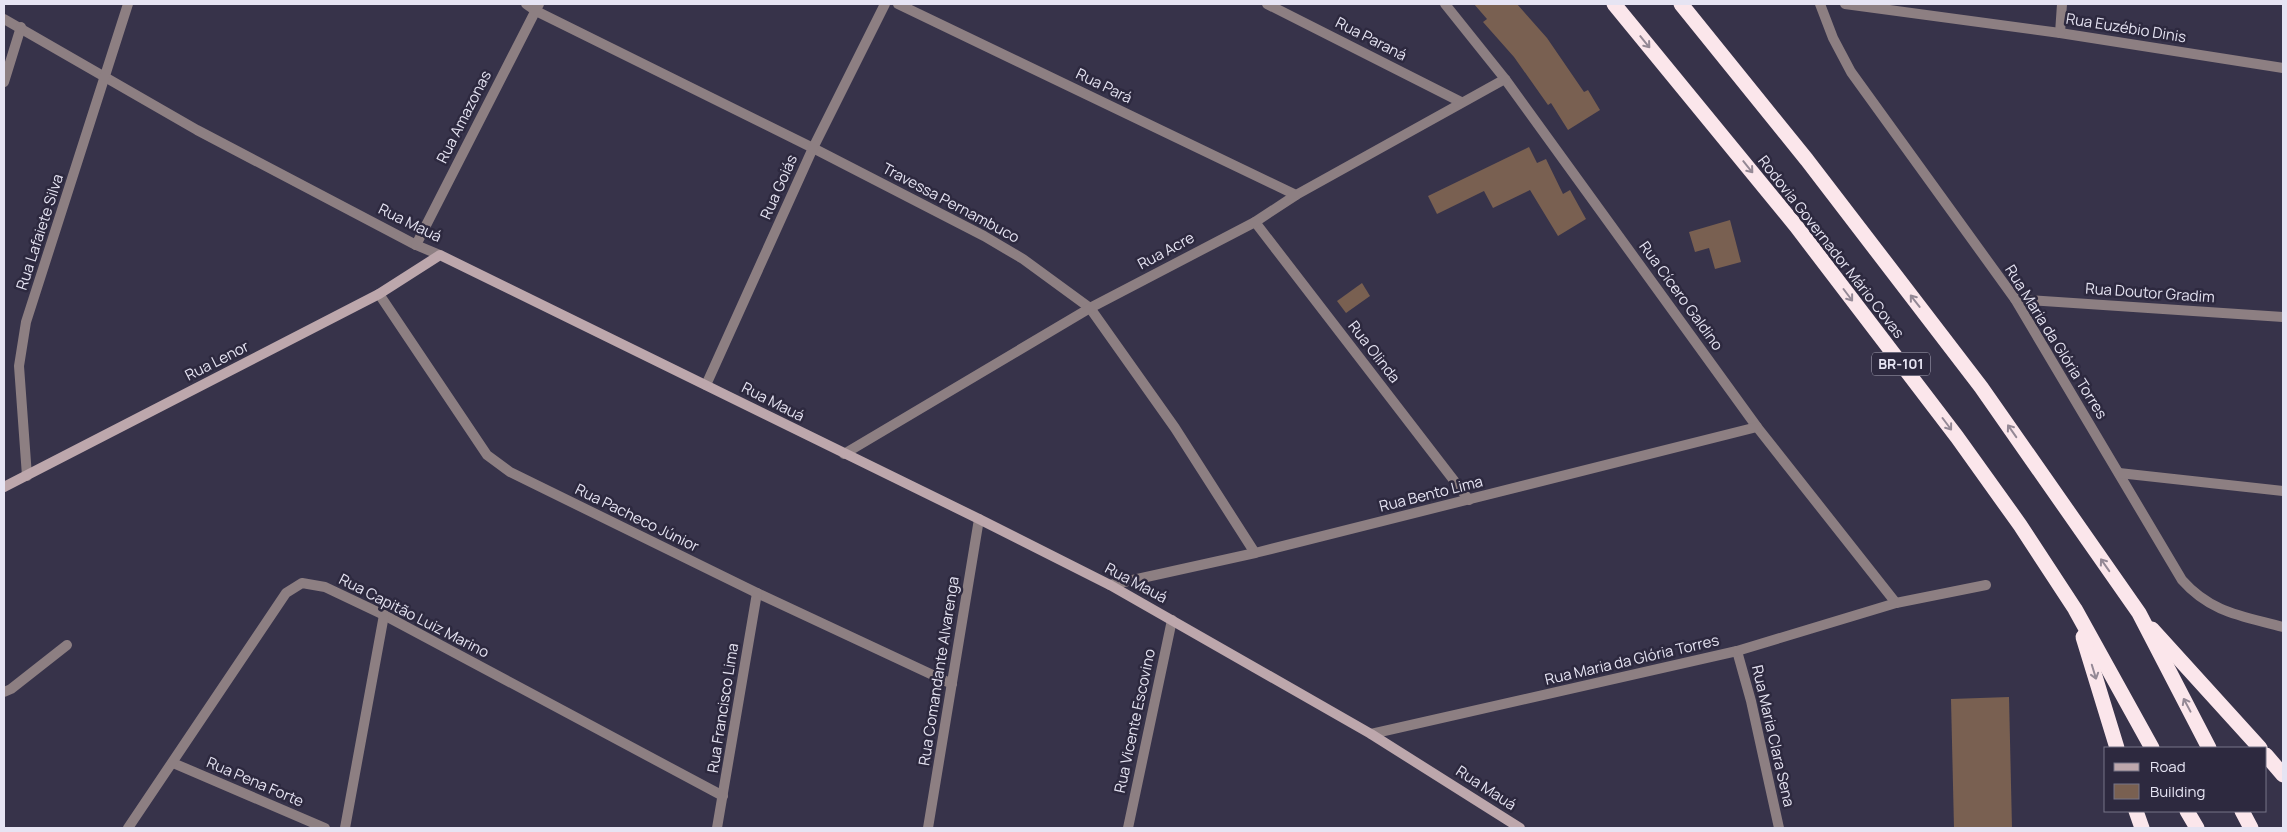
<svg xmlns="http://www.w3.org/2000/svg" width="2287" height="832" font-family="Manrope,sans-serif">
	<rect width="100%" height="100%" fill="#37334a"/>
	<g fill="#796051">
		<polygon points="1474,4 1517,4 1547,38 1584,92 1588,90 1600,110 1568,130 1551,103 1548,105 1514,57 1483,22 1487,19"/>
		<polygon points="1529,147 1537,163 1546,159 1563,194 1570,190 1586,219 1558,236 1530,190 1493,208 1484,191 1437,214 1428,196"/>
		<polygon points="1730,220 1741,262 1715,269 1709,248 1695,252 1689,232"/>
		<polygon points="1362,283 1370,296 1346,313 1337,301"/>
		<polygon points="2009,697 2012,828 1954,828 1951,699"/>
	</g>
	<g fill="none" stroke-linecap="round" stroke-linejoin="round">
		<g stroke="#8d7f82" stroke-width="10">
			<polyline points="526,4 536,11 813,148 984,236 1023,259 1090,308 1175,428 1255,553"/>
			<polyline points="898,4 1296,195"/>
			<polyline points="1267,4 1461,102"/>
			<polyline points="1445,4 1505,79 1757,427 1896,603"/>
			<path d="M1820,4L1833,38L1851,72L2015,299L2182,580C2211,613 2243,616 2283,627"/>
			<polyline points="1845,4 2060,33 2283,68"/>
			<polyline points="4,19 197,130 416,245 440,255"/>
			<polyline points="2060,33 2062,4"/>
			<polyline points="4,82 21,27"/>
			<polyline points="1255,222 1469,500"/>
			<polyline points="416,245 539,4"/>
			<polyline points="379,294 487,455 510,472 757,593 952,684"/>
			<polyline points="2015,299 2283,317"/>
			<polyline points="706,385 813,148 885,4"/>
			<polyline points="844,454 1090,308 1255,222 1296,195 1505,79"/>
			<polyline points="2119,473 2283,491"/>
			<polyline points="27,476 19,366 26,322 128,4"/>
			<polyline points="1110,585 1255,553 1757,427"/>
			<polyline points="1737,651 1751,701 1779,828"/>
			<polyline points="4,692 11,689 67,645"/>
			<polyline points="1371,734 1737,651 1896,603 1986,585"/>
			<polyline points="173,763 325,828"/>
			<polyline points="128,828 286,593 302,583 325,587 384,615 723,796"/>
			<polyline points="345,828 384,615"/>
			<polyline points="717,828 757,593"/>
			<polyline points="928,828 979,519"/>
			<polyline points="1128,828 1172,620"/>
		</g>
		<polyline stroke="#bda7ac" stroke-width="10" points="4,487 379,294 440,255 979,519 1110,585 1371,734 1520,828"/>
		<g stroke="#fbe6eb" stroke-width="15">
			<polyline points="1614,4 1796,226 1957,437 2020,525 2075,609 2152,748"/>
			<polyline points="1681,4 1807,160 1981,387 2139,613 2209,748"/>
			<polyline points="2152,629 2260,748"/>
			<polyline points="2083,637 2117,748"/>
			<polyline points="2266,755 2283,775"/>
			<polyline points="2136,811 2142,828"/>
			<polyline points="2187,811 2197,828"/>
			<polyline points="2242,811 2251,828"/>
		</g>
	</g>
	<defs><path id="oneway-shaft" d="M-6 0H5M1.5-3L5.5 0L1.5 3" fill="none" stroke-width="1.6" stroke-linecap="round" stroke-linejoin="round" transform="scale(1.25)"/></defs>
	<g stroke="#948895">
		<use href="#oneway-shaft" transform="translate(1645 42) rotate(51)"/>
		<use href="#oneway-shaft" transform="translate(1748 167) rotate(51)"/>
		<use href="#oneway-shaft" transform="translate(1848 295) rotate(53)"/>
		<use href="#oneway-shaft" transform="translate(1915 301) rotate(-128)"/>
		<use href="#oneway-shaft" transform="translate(1947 424) rotate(53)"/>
		<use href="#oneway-shaft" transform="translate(2012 431) rotate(-125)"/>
		<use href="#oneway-shaft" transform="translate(2105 565) rotate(-125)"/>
		<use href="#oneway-shaft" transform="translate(2094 672) rotate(73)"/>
		<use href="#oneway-shaft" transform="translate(2187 705) rotate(-118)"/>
	</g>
	<g text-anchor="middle" stroke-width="5" stroke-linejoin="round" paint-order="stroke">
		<rect fill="#2d293f" stroke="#aeacbd" stroke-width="1" x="1872" y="352.5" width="58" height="23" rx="4"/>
		<g font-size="14" font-weight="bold" fill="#e6e4f3">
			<text x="1901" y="369">BR-101</text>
		</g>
		<g font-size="15" fill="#e6e4f3" stroke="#2d293f">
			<text transform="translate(2126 28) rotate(9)" y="5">Rua Euzébio Dinis</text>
			<text transform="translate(1371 39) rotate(27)" y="5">Rua Paraná</text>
			<text transform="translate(1104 86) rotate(26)" y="5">Rua Pará</text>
			<text transform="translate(464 117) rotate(-63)" y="5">Rua Amazonas</text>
			<text transform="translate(779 187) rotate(-66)" y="5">Rua Goiás</text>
			<text transform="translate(951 203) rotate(28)" y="5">Travessa Pernambuco</text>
			<text transform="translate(410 223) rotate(26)" y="5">Rua Mauá</text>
			<text transform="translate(40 232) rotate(-72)" y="5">Rua Lafaiete Silva</text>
			<text transform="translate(1831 247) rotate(52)" y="5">Rodovia Governador Mário Covas</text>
			<text transform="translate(1166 251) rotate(-28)" y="5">Rua Acre</text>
			<text transform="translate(2150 293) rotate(4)" y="5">Rua Doutor Gradim</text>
			<text transform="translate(1681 296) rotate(54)" y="5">Rua Cícero Galdino</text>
			<text transform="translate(2056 342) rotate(58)" y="5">Rua Maria da Glória Torres</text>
			<text transform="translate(1374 352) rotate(52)" y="5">Rua Olinda</text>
			<text transform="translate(217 361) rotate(-27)" y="5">Rua Lenor</text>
			<text transform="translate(773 402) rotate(27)" y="5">Rua Mauá</text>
			<text transform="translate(1431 494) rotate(-14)" y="5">Rua Bento Lima</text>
			<text transform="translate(637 518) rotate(26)" y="5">Rua Pacheco Júnior</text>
			<text transform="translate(1136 583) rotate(28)" y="5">Rua Mauá</text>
			<text transform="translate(414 616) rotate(27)" y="5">Rua Capitão Luiz Marino</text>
			<text transform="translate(1632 660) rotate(-13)" y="5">Rua Maria da Glória Torres</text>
			<text transform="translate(939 671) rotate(-81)" y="5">Rua Comandante Alvarenga</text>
			<text transform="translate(723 708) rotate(-81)" y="5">Rua Francisco Lima</text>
			<text transform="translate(1135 721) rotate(-78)" y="5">Rua Vicente Escovino</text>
			<text transform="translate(1773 736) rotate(77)" y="5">Rua Maria Clara Sena</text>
			<text transform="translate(255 782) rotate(23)" y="5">Rua Pena Forte</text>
			<text transform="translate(1486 788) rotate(33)" y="5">Rua Mauá</text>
		</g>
	</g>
	<rect width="2287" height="832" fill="none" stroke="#e6e4f3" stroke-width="10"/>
	<rect x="2104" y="747" width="162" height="65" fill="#2d293f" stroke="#777487"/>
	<rect x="2114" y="763" width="25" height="8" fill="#bda7ac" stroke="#777487"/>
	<text x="2150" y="772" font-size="15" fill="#e6e4f3">Road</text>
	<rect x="2114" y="784" width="25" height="15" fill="#796051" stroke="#777487"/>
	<text x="2150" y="797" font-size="15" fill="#e6e4f3">Building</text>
</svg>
